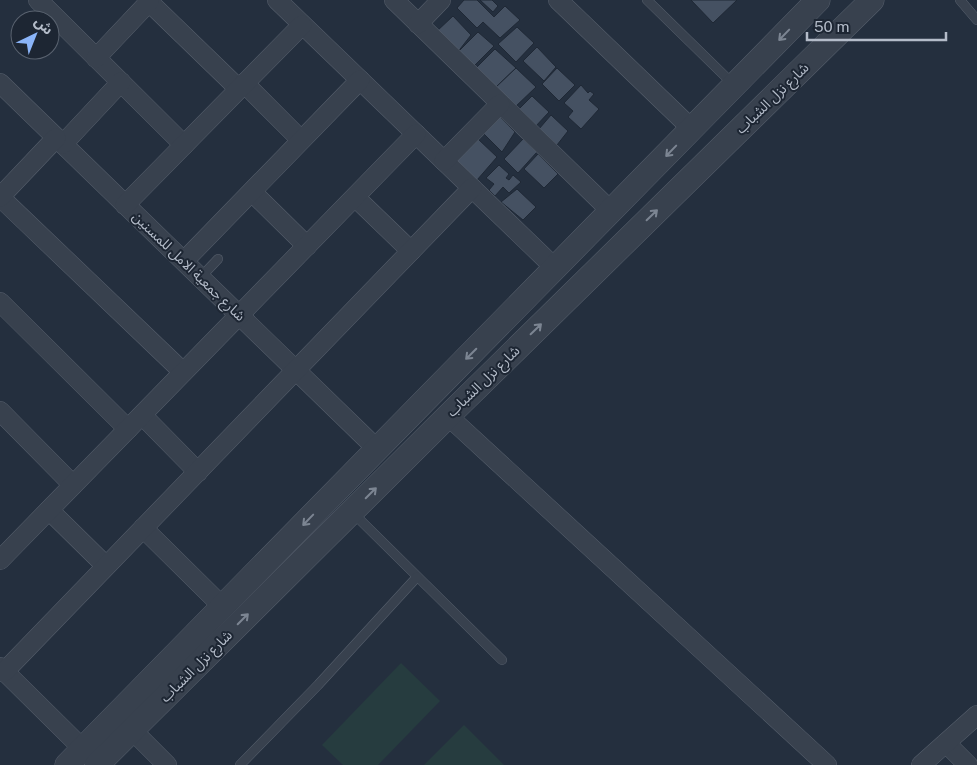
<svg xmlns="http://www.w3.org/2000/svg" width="977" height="765" font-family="'Public Sans','Noto Sans Arabic',sans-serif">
	<rect width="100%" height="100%" fill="#242f3e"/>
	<g fill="#263c3f">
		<polygon points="401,663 440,701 378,765 343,765 322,745"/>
		<polygon points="464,725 504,765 424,765"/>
	</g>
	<g fill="#455162" stroke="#1f2835">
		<polygon points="464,0 477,0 494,17 505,6 520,20 500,38 483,22 477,28 457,8"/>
		<polygon points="480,0 492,0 498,6 493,12"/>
		<polygon points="691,0 737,0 713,23"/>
		<polygon points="453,16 471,35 457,53 436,32"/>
		<polygon points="517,27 534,43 516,62 498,44"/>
		<polygon points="478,32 494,46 472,68 457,53"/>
		<polygon points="537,47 556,67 544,81 523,61"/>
		<polygon points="495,49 516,68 495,88 474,70"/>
		<polygon points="516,68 536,87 514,108 495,88"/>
		<polygon points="557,68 575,85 559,101 542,84"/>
		<polygon points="581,85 588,93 590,91 594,94 589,100 599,109 581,129 568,117 573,111 564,103"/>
		<polygon points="532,96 549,112 535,127 518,110"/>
		<polygon points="497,114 515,132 502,152 480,130"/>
		<polygon points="551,115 568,131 557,145 539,129"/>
		<polygon points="478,139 497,157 477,180 457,161"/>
		<polygon points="523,139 537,152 518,173 504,159"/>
		<polygon points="538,154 558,174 544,188 524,169"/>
		<polygon points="499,165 509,174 506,178 509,180 513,175 521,182 509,193 503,187 495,196 489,190 494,184 486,178"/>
		<polygon points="517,189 536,207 523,220 501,202"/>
	</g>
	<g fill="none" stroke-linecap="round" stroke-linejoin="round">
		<defs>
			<g id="service">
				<polyline points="647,0 733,84"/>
				<polyline points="960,0 977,20"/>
				<polyline points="200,278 218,259"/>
				<polyline points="352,512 502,660"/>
				<polyline points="240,765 318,685 417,577"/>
			</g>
			<g id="minor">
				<polyline points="38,0 184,145"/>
				<polyline points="147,0 239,89"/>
				<polyline points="277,0 555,268"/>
				<polyline points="394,0 612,212"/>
				<polyline points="558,0 692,129"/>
				<polyline points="418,24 441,0"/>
				<polyline points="96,58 149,2"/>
				<polyline points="0,83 377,449"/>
				<polyline points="244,83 301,140"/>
				<polyline points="63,144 121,82"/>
				<polyline points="444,161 500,104"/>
				<polyline points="252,192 307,246"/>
				<polyline points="0,197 183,372"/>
				<polyline points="0,197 56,138"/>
				<polyline points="355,197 411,251"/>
				<polyline points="125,205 302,25"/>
				<polyline points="184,261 360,80"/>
				<polyline points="0,302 128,429"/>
				<polyline points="0,411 73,485"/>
				<polyline points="142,415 198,472"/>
				<polyline points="448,416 827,765"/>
				<polyline points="49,510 106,566"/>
				<polyline points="143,528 223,607"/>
				<polyline points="0,560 416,134"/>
				<polyline points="0,667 83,749"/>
				<polyline points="4,672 472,188"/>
				<polyline points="132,730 167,765"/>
				<polyline points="946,743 968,765"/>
				<polyline points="921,765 977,715"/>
			</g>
			<g id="tertiary">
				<polyline points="67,765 818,0"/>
				<polyline points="97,765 448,416 872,0"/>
			</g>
		</defs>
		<use href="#service" stroke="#565f6c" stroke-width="10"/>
		<use href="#minor" stroke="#565f6c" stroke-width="20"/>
		<use href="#tertiary" stroke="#565f6c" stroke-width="25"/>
		<use href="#service" stroke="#38414e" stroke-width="9"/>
		<use href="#minor" stroke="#38414e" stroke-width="19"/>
		<use href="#tertiary" stroke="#38414e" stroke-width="24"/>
	</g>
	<defs><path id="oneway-shaft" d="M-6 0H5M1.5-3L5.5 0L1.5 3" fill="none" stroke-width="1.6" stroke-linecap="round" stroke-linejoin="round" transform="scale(1.25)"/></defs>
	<g stroke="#7c8592">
		<use href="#oneway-shaft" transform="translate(784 35) rotate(134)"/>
		<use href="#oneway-shaft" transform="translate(671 151) rotate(134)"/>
		<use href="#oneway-shaft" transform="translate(652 215) rotate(-44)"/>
		<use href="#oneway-shaft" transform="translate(536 329) rotate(-44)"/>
		<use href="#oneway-shaft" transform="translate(471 354) rotate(135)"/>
		<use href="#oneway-shaft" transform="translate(371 493) rotate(-45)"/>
		<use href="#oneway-shaft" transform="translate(308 520) rotate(134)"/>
		<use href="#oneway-shaft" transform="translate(243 619) rotate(-45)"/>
	</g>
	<g text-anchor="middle" stroke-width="4" stroke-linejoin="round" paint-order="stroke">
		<g font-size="14" fill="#b4bcc9" stroke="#1d2633">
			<text transform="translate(772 98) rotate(-44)" y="5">شارع نزل الشباب</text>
			<text transform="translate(189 266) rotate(44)" y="5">شارع جمعية الامل للمسنين</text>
			<text transform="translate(483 381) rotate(-44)" y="5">شارع نزل الشباب</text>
			<text transform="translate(196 666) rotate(-45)" y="5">شارع نزل الشباب</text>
		</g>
	</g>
	<g transform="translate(35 35) rotate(43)"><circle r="24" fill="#1d2633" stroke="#59626f"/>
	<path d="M0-4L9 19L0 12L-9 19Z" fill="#8ab4f8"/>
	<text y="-8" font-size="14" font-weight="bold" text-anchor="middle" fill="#b4bcc9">ش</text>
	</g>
	<path d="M807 32v8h139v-8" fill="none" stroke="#b4bcc9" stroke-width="2.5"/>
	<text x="814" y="32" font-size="15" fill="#b4bcc9" stroke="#1d2633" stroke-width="4" paint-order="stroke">50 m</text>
</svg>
